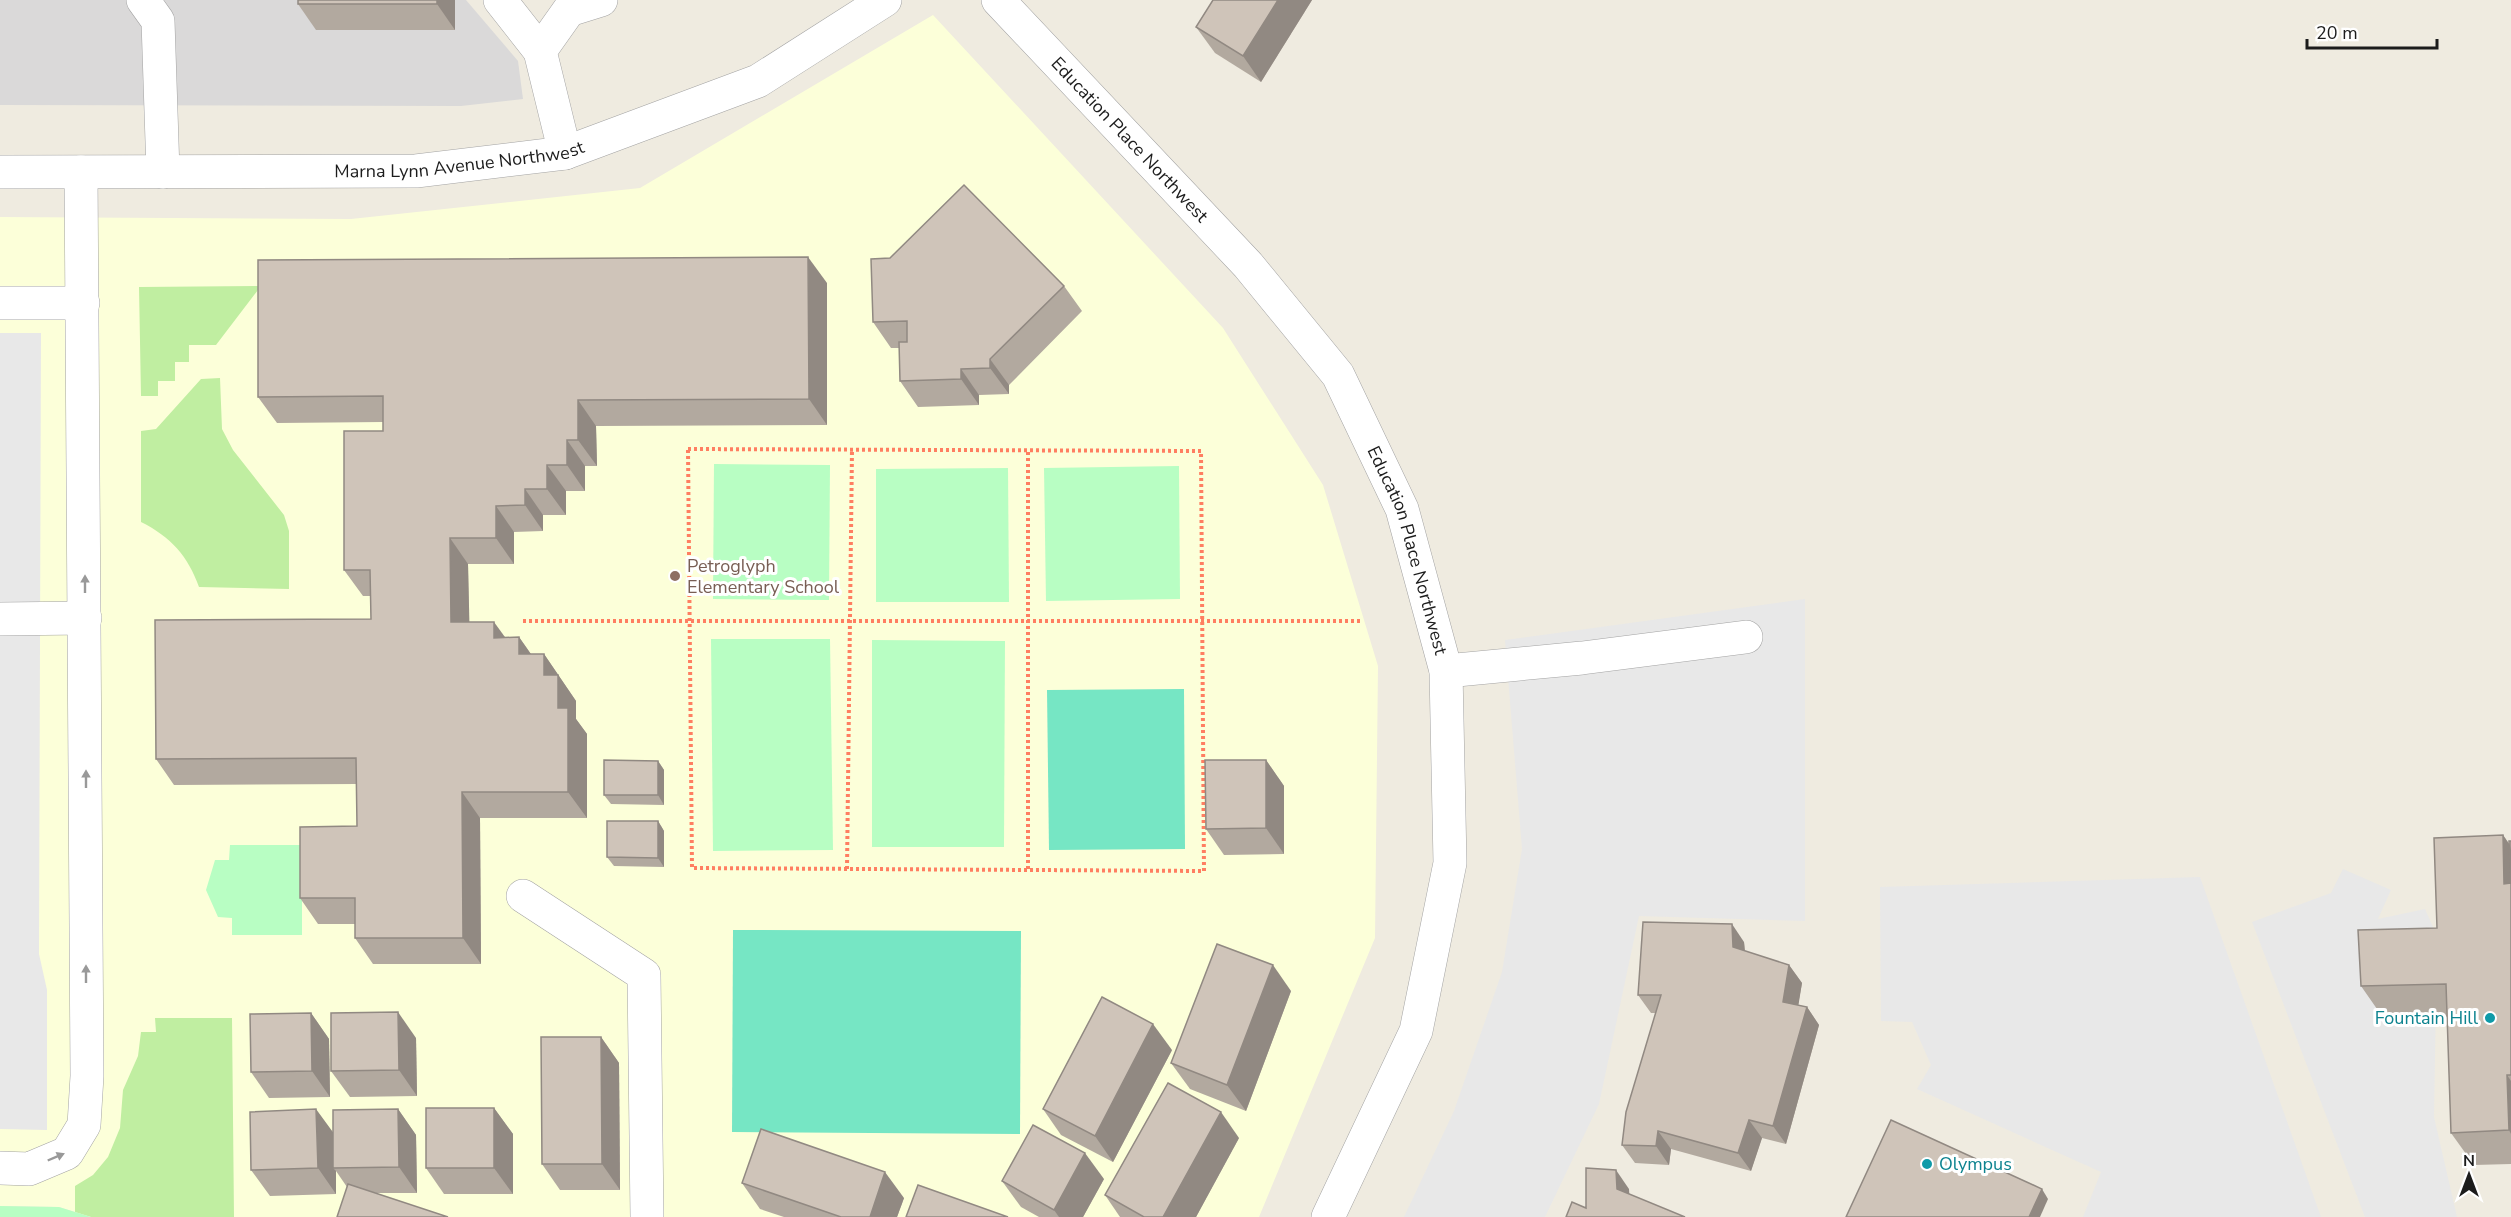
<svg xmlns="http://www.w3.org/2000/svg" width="2511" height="1217" font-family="'Nunito Sans',sans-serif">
	<rect width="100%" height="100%" fill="#efebe0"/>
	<polygon fill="#dad9d9" points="0,0 466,0 518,61 523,99 461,106 0,105"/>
	<polygon fill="#fcffd9" points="933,15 1223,328 1323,485 1378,666 1375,938 1259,1217 91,1217 59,1207 0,1206 0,217 351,219 640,188"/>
	<g fill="#c0eea1">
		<polygon points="261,286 216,345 189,345 189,362 175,362 175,381 158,381 158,396 141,396 139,287"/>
		<path d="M220,378L222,429L233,450L284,515L289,531V589L199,587C188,556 171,537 141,522V431L156,429L201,379Z"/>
		<polygon points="155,1018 232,1018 234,1217 91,1217 75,1212 75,1186 93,1175 108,1157 120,1128 123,1090 138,1056 141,1032 156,1032"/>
	</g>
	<g fill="#b8fec3">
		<polygon points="714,464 830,465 829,600 713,599"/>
		<polygon points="1179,466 1180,599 1046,601 1044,468"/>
		<polygon points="1008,468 1009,602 876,602 876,469"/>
		<polygon points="711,639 830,639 833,850 713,851"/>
		<polygon points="872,640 1005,641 1004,847 872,847"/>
		<polygon points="230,845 302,845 302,935 232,935 232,918 218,917 206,890 215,860 229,860"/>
		<polygon points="0,1206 59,1207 91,1217 0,1217"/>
	</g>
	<g fill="#76e6c4">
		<polygon points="1184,689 1185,849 1049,850 1047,690"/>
		<polygon points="733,930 1021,931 1020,1134 732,1132"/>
	</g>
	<g fill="#e8e8e8">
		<polygon points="0,333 41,333 39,954 47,990 47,1130 0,1129"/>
		<polygon points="1805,599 1805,921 1639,916 1599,1104 1545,1217 1404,1217 1454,1111 1502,972 1522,849 1505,640"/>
		<polygon points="2343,869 2391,890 2378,919 2425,909 2437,936 2434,1117 2457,1217 2365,1217 2252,922 2331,893"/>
		<polygon points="2200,877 2321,1217 2083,1217 2101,1172 1917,1089 1931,1065 1912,1022 1881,1021 1880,887"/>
	</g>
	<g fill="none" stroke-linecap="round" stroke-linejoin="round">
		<defs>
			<g id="minor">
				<polyline points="143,0 158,21 163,172"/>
				<polyline points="500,0 540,51"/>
				<path id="s1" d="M998,0L1248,265L1338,375L1402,509L1446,671L1450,863L1416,1031L1328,1217"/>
				<polyline points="565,153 540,51 569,10 601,0"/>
				<path id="s2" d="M0,172L416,171L565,153L758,81L885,0"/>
				<polyline points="0,303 83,303"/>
				<polyline points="0,619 85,618"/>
				<polyline points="1446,671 1582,658 1746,637"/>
				<polyline points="523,896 644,975 647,1217"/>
				<polyline points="0,1168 29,1169 67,1153 84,1125 87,1076 81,172"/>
			</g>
		</defs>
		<use href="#minor" stroke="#a3a3a3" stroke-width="34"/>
		<g stroke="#ff7e61" stroke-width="4" stroke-dasharray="3 3" stroke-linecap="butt">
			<polygon points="688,449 1201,451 1204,871 692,868"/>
			<polyline points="523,621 1362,621"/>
			<polyline points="847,869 852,450"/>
			<polyline points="1028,869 1028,450"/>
		</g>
		<use href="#minor" stroke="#fff" stroke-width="33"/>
	</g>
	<g fill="#b2a99f">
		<polygon points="455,0 455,30 316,30 298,4"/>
		<polygon points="1213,0 1312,0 1261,82 1215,53 1196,27"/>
		<polygon points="827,283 827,425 596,426 597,466 585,466 585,491 566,491 566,515 543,515 543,531 514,532 514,564 468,564 469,622 505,637 519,637 531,654 544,654 576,701 576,719 587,734 587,818 480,818 481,964 373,964 355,938 355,924 318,924 300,898 357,826 357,784 174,785 156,759 371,619 370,596 363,596 344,570 383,431 383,422 277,423 258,397"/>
		<polygon points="1064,286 1082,311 1009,385 1009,394 979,395 979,405 918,407 900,381 899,348 891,348 873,322"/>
		<polygon points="1266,760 1284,786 1284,854 1224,855 1206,829"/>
		<polygon points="658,761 664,770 664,805 611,804 604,795"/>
		<polygon points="658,821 664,831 664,867 614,866 607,857"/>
		<polygon points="2503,835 2510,845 2511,841 2511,1164 2474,1165 2451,1133 2447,1017 2384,1019 2361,986 2437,928"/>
		<polygon points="1744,942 1745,951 1789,965 1802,983 1798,1005 1807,1007 1819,1025 1786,1144 1762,1138 1751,1171 1671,1149 1669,1165 1635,1163 1622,1145 1656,1013 1651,1013 1638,995"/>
		<polygon points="1291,991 1246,1111 1190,1089 1171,1063"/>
		<polygon points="311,1013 329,1039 330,1097 269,1098 251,1072"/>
		<polygon points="601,1037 619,1063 620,1190 560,1190 542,1164"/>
		<polygon points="416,1038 417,1096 350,1097 331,1071"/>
		<polygon points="1172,1050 1113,1162 1061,1135 1043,1109"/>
		<polygon points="494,1108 513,1134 513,1194 444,1194 426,1168"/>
		<polygon points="398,1109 416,1135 417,1193 376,1193 347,1187 336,1171 336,1194 270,1196 251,1170 333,1133"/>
		<polygon points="1239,1138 1196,1217 1120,1217 1105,1195"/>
		<polygon points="1104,1179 1083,1217 1039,1217 1021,1207 1002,1181"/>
		<polygon points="742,1183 904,1198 897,1217 784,1217 760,1209"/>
	</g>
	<g fill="#918982">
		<polygon points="437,0 455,0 455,30 437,4"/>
		<polygon points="1278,0 1312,0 1261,82 1243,56"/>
		<polygon points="808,257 827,283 827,425 809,399"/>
		<polygon points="990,359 1009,385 1009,394 990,368"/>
		<polygon points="961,369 979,395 979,405 961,379"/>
		<polygon points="578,400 596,426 597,466 578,440"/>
		<polygon points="567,440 585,466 585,491 567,465"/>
		<polygon points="547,465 566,491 566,515 547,489"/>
		<polygon points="525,489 543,515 543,531 525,505"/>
		<polygon points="496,506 514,532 514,564 496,538"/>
		<polygon points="450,538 468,564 470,648 451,622"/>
		<polygon points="494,622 513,648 494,638"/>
		<polygon points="519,637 537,663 519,654"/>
		<polygon points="544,654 576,701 576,719 587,734 587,818 568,792 558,708 544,675"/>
		<polygon points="1266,760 1284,786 1284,854 1266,828"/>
		<polygon points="658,761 664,770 664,805 658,795"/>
		<polygon points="462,792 480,818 481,964 463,938"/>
		<polygon points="658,821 664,831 664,867 658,858"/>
		<polygon points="2503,835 2511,847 2511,894 2504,884"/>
		<polygon points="1732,924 1744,942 1746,965 1733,947"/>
		<polygon points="1273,965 1291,991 1246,1111 1227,1085"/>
		<polygon points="1789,965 1802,983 1796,1020 1783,1002"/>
		<polygon points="1807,1007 1819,1025 1786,1144 1773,1126"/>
		<polygon points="398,1012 416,1038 417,1096 399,1070"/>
		<polygon points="311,1013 329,1039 330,1097 312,1071"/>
		<polygon points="1153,1024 1172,1050 1113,1162 1095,1136"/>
		<polygon points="601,1037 619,1063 620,1190 602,1164"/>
		<polygon points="2507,1075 2511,1081 2511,1134 2509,1130"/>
		<polygon points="494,1108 513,1134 513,1194 494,1168"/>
		<polygon points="316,1109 335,1135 333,1168 336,1171 336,1194 318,1168"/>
		<polygon points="398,1109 416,1135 417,1193 399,1167"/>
		<polygon points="1221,1112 1239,1138 1196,1217 1163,1217"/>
		<polygon points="1749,1120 1762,1138 1751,1171 1738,1153"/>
		<polygon points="1658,1131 1671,1149 1669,1165 1656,1146"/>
		<polygon points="1085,1153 1104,1179 1083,1217 1059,1217 1054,1210"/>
		<polygon points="1616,1170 1629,1189 1630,1207 1617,1189"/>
		<polygon points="885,1172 904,1198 897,1217 870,1217"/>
		<polygon points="2042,1189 2048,1199 2040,1217 2029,1217"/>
	</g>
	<g fill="#cfc4b9" stroke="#918982" stroke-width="1.5">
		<rect x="298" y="0" width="139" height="4"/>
		<polygon points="1213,0 1278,0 1243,56 1196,27"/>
		<polygon points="964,185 1064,286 990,359 990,368 961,369 961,379 900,381 899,342 907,342 907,321 873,322 871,259 890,258"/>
		<polygon points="808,257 809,399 578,400 578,440 567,440 567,465 547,465 547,489 525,489 525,505 496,506 496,538 450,538 451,622 494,622 494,638 519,637 519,654 544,654 544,675 558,675 558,708 568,708 568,792 462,792 463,938 355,938 355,898 300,898 300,827 357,826 356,758 156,759 155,620 371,619 370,570 344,570 344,431 383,431 383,396 258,397 258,260"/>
		<polygon points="604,760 658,761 658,795 604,795"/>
		<polygon points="1205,760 1266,760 1266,828 1206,829"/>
		<polygon points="607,821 658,821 658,858 607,857"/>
		<polygon points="2503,835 2504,884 2511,883 2511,1075 2507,1075 2509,1130 2451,1133 2446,984 2361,986 2358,930 2437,928 2434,838"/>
		<polygon points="2509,841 2511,841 2511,877"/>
		<polygon points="1643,922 1732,924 1733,947 1789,965 1783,1002 1807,1007 1773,1126 1749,1120 1738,1153 1658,1131 1656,1146 1622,1145 1626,1112 1661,995 1638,995"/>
		<polygon points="1217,944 1273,965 1227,1085 1171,1063"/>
		<polygon points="1102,997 1153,1024 1095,1136 1043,1109"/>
		<polygon points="398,1012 399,1070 331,1071 331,1013"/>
		<polygon points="311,1013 312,1071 251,1072 250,1014"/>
		<polygon points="541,1037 601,1037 602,1164 542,1164"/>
		<polygon points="1168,1083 1221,1112 1163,1217 1144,1217 1105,1195"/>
		<rect x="426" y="1108" width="68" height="60"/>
		<polygon points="316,1109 318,1168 251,1170 250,1112"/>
		<polygon points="398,1109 399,1167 333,1168 333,1110"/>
		<polygon points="1891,1120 2042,1189 2029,1217 1846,1217"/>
		<polygon points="1033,1125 1085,1153 1054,1210 1002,1181"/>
		<polygon points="761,1129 885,1172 870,1217 841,1217 742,1183"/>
		<polygon points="1586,1168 1616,1170 1617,1189 1685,1217 1566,1217 1572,1202 1586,1208"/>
		<polygon points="348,1184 448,1217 337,1217"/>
		<polygon points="918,1185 1008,1217 906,1217"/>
	</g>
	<defs><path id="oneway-solid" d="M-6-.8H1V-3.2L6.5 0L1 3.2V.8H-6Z" transform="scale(1.5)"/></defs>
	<g fill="#999">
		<use href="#oneway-solid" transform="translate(85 584) rotate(-90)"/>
		<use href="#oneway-solid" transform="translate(86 779) rotate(-90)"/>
		<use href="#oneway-solid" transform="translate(86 974) rotate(-90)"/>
		<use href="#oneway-solid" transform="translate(56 1157) rotate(-23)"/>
	</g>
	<circle fill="#8d6e63" stroke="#fff" stroke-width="2" cx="675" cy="576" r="6"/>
	<g fill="#0f9aa8" stroke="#fff" stroke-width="2">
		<circle cx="2490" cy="1018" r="6"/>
		<circle cx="1927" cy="1164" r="6"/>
	</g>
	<g text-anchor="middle" stroke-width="6" stroke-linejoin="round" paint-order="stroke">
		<g font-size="18" fill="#1c1c1c" stroke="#fff">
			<text dy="6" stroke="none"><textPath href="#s1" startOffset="192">Education Place Northwest</textPath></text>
			<text dy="6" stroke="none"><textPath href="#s2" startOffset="460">Marna Lynn Avenue Northwest</textPath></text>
			<text dy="6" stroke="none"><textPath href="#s1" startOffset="696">Education Place Northwest</textPath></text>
		</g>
		<g font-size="18" fill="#785e54" stroke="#fff" text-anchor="start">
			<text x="687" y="572">Petroglyph<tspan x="687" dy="21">Elementary School</tspan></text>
		</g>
		<g font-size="18" fill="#0d838f" stroke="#fff" text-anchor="end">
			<text x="2478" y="1024">Fountain Hill</text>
			<text x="1939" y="1170" text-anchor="start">Olympus</text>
		</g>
	</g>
	<g transform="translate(2469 1175)" stroke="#ffffff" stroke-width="4.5" paint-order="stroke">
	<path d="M0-4.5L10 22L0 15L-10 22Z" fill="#1c1c1c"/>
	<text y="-9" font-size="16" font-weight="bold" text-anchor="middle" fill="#1c1c1c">N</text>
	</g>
	<path d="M2307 39v9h130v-9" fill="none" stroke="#1c1c1c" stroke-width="3"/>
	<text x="2316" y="39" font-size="18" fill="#1c1c1c" stroke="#ffffff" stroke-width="4.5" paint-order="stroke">20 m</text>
</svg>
